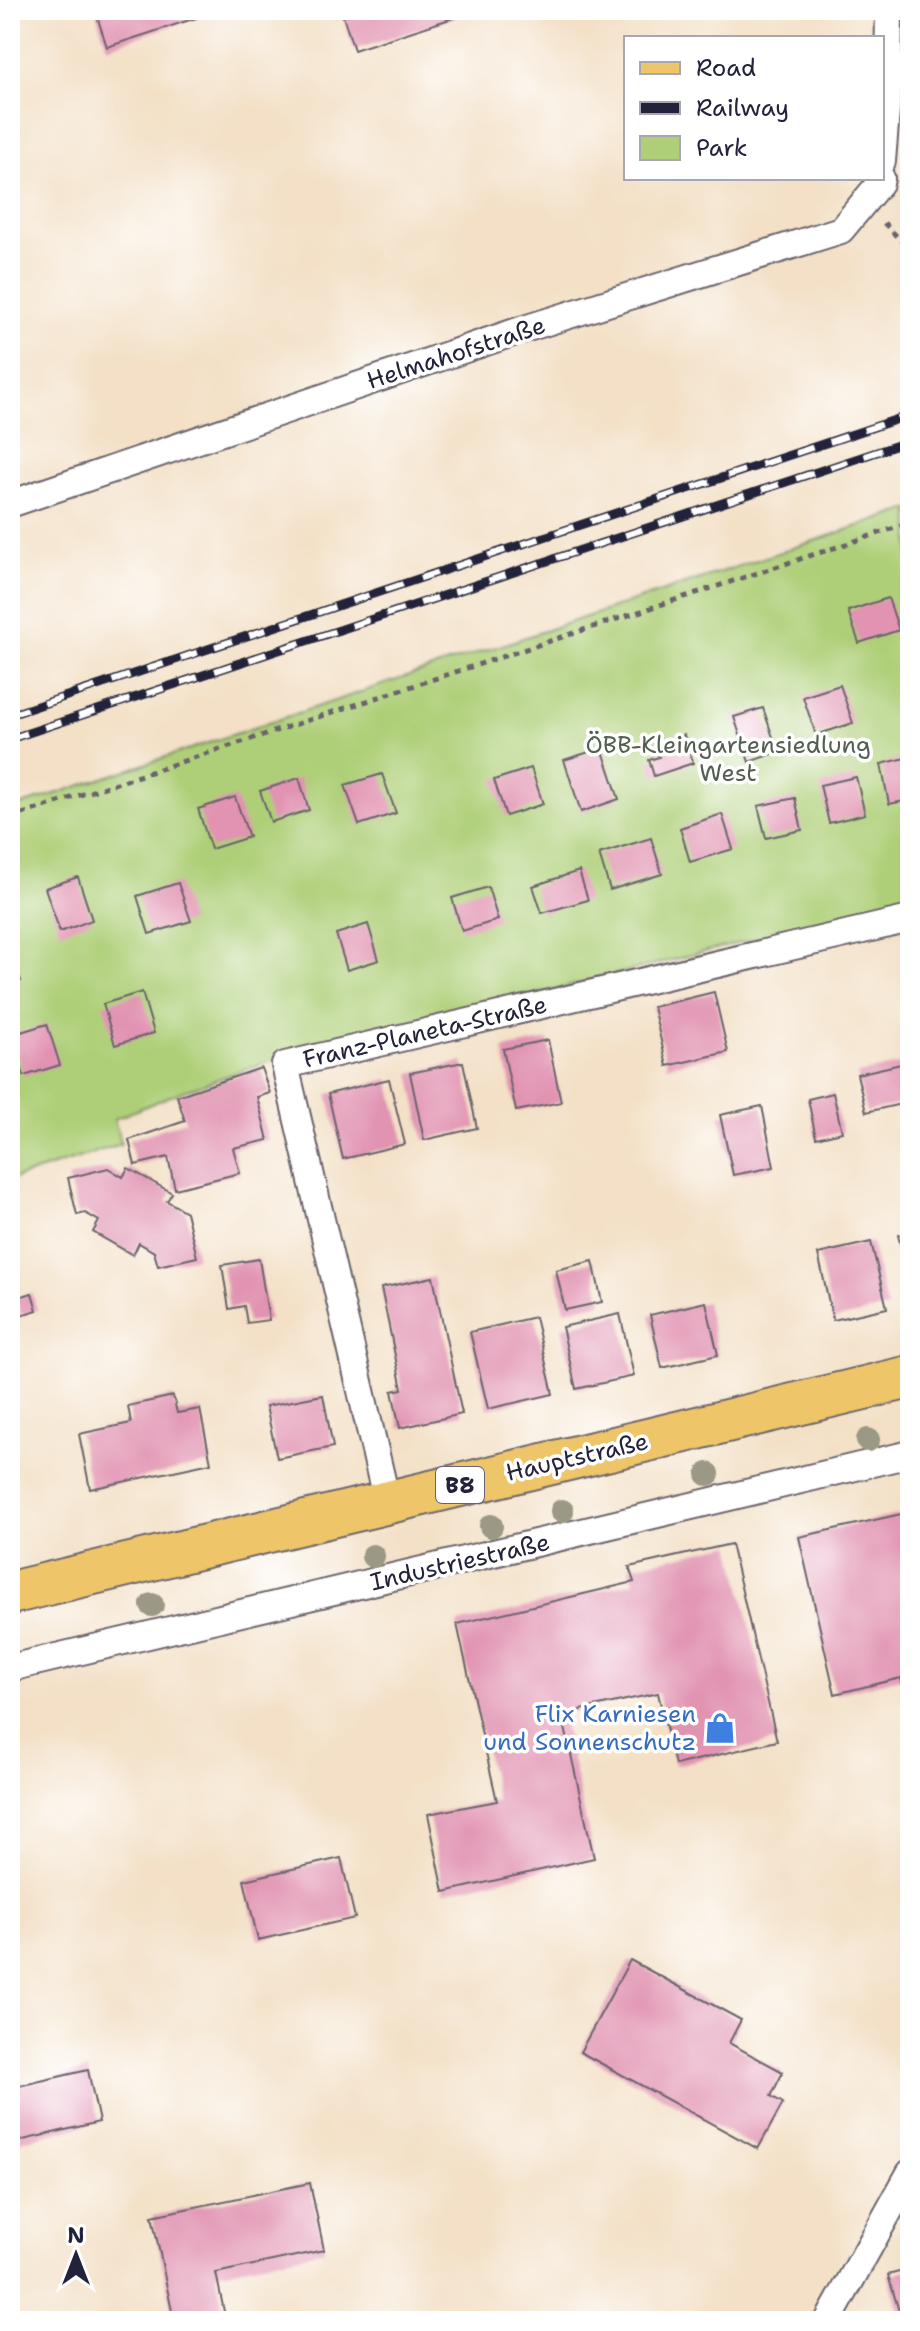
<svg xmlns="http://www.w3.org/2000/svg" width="920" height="2331" font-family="'Shantell Sans',sans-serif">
	<rect width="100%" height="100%" fill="#fff"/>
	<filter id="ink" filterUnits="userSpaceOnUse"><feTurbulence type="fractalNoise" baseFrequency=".0125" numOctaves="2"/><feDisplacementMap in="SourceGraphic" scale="16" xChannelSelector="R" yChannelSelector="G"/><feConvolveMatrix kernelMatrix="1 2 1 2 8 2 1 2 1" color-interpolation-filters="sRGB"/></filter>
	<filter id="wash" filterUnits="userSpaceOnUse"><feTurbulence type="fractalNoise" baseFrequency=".006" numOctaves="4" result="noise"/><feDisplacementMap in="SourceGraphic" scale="32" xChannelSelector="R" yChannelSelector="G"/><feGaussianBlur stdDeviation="1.8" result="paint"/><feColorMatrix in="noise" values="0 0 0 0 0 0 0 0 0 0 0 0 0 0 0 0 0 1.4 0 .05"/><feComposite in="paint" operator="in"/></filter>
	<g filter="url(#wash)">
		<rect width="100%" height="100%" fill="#f3e0c6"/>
		<polygon fill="#aecf77" stroke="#687859" stroke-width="2" points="910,509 910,900 260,1064 178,1093 114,1119 121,1144 10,1180 10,809"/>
		<g id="blocks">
			<g fill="#e193b1">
				<polygon points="95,10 207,10 208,14 107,47"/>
				<polygon points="341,10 475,10 475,11 354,50"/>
				<polygon points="888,598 899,630 859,643 848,611"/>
				<polygon points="840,685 853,723 816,735 803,697"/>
				<polygon points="763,708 778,752 749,762 734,717"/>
				<polygon points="684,735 693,763 654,776 649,760 659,757 655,745"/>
				<polygon points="602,748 619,799 581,812 564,760"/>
				<polygon points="910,757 910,800 889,804 881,764"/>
				<polygon points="531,768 543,804 506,816 494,780"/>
				<polygon points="382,774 396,813 359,825 345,785"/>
				<polygon points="856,777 865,814 829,823 820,785"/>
				<polygon points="299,778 309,810 271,822 260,791"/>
				<polygon points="235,797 249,837 211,849 198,809"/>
				<polygon points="795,798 802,830 766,838 758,806"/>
				<polygon points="722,814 733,849 690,862 680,828"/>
				<polygon points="651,838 662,874 610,890 599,854"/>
				<polygon points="579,871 588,900 542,913 533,886"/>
				<polygon points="78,877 92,920 60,932 45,888"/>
				<polygon points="178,883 191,921 149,934 137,896"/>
				<polygon points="488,887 498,920 462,931 452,898"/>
				<polygon points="368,924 379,960 347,970 336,934"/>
				<polygon points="10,949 21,981 10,985"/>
				<polygon points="142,992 154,1033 115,1045 103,1004"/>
				<polygon points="714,992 728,1052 667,1066 653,1007"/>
				<polygon points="47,1024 60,1065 24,1076 11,1035"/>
				<polygon points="548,1040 561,1102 516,1111 503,1049"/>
				<polygon points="463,1062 477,1128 424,1140 410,1073"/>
				<polygon points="901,1064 910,1102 866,1112 857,1074"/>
				<polygon points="261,1068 270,1093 257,1097 268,1140 233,1148 240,1173 175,1189 168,1157 135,1165 129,1140 185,1121 177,1096"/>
				<polygon points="389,1079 405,1144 343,1159 328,1094"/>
				<polygon points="833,1093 842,1132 816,1138 808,1099"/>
				<polygon points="762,1106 774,1167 733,1175 720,1115"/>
				<polygon points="108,1168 123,1177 128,1168 172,1193 167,1201 186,1212 197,1257 158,1266 154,1252 139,1243 133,1255 93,1232 99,1221 85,1213 77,1215 68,1178"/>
				<polygon points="910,1232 910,1281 909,1281 898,1235"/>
				<polygon points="871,1242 887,1308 833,1320 818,1254"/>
				<polygon points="259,1259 269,1320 247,1323 244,1306 229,1309 222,1265"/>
				<polygon points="593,1261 602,1302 565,1310 556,1270"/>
				<polygon points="433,1277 462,1414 400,1428 392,1391 402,1389 381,1288"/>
				<polygon points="32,1293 37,1310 21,1315 16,1298"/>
				<polygon points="706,1302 718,1355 662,1368 650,1315"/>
				<polygon points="620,1314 634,1376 576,1389 562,1327"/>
				<polygon points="535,1317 553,1394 488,1409 470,1332"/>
				<polygon points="323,1395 333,1447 277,1458 266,1406"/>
				<polygon points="173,1396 177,1413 200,1409 211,1463 90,1489 79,1434 131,1423 128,1406"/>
				<polygon points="910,1512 910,1710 909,1710 901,1678 835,1694 799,1537"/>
				<polygon points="731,1544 777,1741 675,1765 658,1693 562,1714 594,1858 444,1892 428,1814 497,1801 457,1624 634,1582 629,1567"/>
				<polygon points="341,1858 355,1918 258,1940 244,1880"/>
				<polygon points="630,1960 741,2020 729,2043 783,2072 771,2096 783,2103 758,2149 580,2052"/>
				<polygon points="88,2070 99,2122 19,2141 10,2100 10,2088"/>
				<polygon points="310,2183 324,2250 216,2273 226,2321 174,2321 152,2216"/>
				<polygon points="910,2269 910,2321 902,2321 888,2275"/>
			</g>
		</g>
	</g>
	<g filter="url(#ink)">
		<use href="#blocks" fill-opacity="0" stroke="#6b646c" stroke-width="2"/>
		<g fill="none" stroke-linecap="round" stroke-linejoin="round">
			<defs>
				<g id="minor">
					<polyline points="882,161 888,87 889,10"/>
					<polyline points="10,504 521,330 841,230 880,183 881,178"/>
					<polyline points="387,1502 285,1065 910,919"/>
					<polyline points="10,1668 910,1454"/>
					<polyline points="828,2321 910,2173"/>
				</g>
				<polyline id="primary" points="10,1593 910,1377"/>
			</defs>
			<use href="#minor" stroke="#6b646c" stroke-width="30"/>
			<use href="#primary" stroke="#6b646c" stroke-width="46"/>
			<g stroke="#6b646c" stroke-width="5" stroke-dasharray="6 6" stroke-linecap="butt">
				<polyline points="884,223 904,244"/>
				<polyline points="10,818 910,523"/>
			</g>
			<use href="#minor" stroke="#fff" stroke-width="26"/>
			<use href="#primary" stroke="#eec569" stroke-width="42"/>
			<defs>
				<g id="rail">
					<polyline points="10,715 910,415"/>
					<polyline points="10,739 910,441"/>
				</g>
			</defs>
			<use href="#rail" stroke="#22223b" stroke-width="9"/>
			<use href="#rail" stroke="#fff" stroke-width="6" stroke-dasharray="18" stroke-linecap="butt"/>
		</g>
		<g fill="#9b9985">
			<circle cx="868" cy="1440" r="12"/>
			<circle cx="708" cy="1474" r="12"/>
			<circle cx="562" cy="1511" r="12"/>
			<circle cx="491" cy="1526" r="12"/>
			<circle cx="373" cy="1556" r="12"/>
			<circle cx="152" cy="1605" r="12"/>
		</g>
	</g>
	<defs>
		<symbol id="shop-bare" viewBox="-9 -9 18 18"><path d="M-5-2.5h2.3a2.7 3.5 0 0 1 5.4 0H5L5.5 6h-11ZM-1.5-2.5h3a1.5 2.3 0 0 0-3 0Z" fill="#3f7fe0" stroke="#fff" stroke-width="2.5" paint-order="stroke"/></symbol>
	</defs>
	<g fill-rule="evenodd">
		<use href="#shop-bare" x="698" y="1706" width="44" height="44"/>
	</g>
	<g text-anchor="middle" stroke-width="7" stroke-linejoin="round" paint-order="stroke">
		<rect fill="#fff" stroke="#646476" stroke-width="2" x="436" y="1467" width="48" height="36" rx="6"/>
		<g font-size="22" font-weight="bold" fill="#22223b">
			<text x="460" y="1493">B8</text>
		</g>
		<g font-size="24" fill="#22223b" stroke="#fff">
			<text transform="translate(456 353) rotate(-18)" y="8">Helmahofstraße</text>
			<text transform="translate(425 1032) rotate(-13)" y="8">Franz-Planeta-Straße</text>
			<text transform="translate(577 1457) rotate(-13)" y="8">Hauptstraße</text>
			<text transform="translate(460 1562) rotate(-13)" y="8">Industriestraße</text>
		</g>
		<g font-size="24" fill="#535f50" stroke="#fff">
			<text x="728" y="753">ÖBB-Kleingartensiedlung<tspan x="728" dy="28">West</tspan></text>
		</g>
		<g font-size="24" fill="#366cbe" stroke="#fff" text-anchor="end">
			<text x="696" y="1722">Flix Karniesen<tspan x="696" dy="28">und Sonnenschutz</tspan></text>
		</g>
	</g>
	<rect width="920" height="2331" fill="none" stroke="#fff" stroke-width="40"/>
	<rect x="624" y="36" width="260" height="144" fill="#ffffff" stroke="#a7a7b1" stroke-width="2"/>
	<rect x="640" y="62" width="40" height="12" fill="#eec569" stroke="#a7a7b1" stroke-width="2"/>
	<text x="696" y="76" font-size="24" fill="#22223b">Road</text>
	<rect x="640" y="102" width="40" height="12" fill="#22223b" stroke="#a7a7b1" stroke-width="2"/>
	<text x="696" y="116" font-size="24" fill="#22223b">Railway</text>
	<rect x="640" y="136" width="40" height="24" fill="#aecf77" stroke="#a7a7b1" stroke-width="2"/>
	<text x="696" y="156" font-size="24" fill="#22223b">Park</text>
	<g transform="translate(76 2255)" stroke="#ffffff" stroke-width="6" paint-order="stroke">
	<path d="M0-6L14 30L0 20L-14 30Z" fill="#22223b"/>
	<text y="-12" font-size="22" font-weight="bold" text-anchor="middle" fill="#22223b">N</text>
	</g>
</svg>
